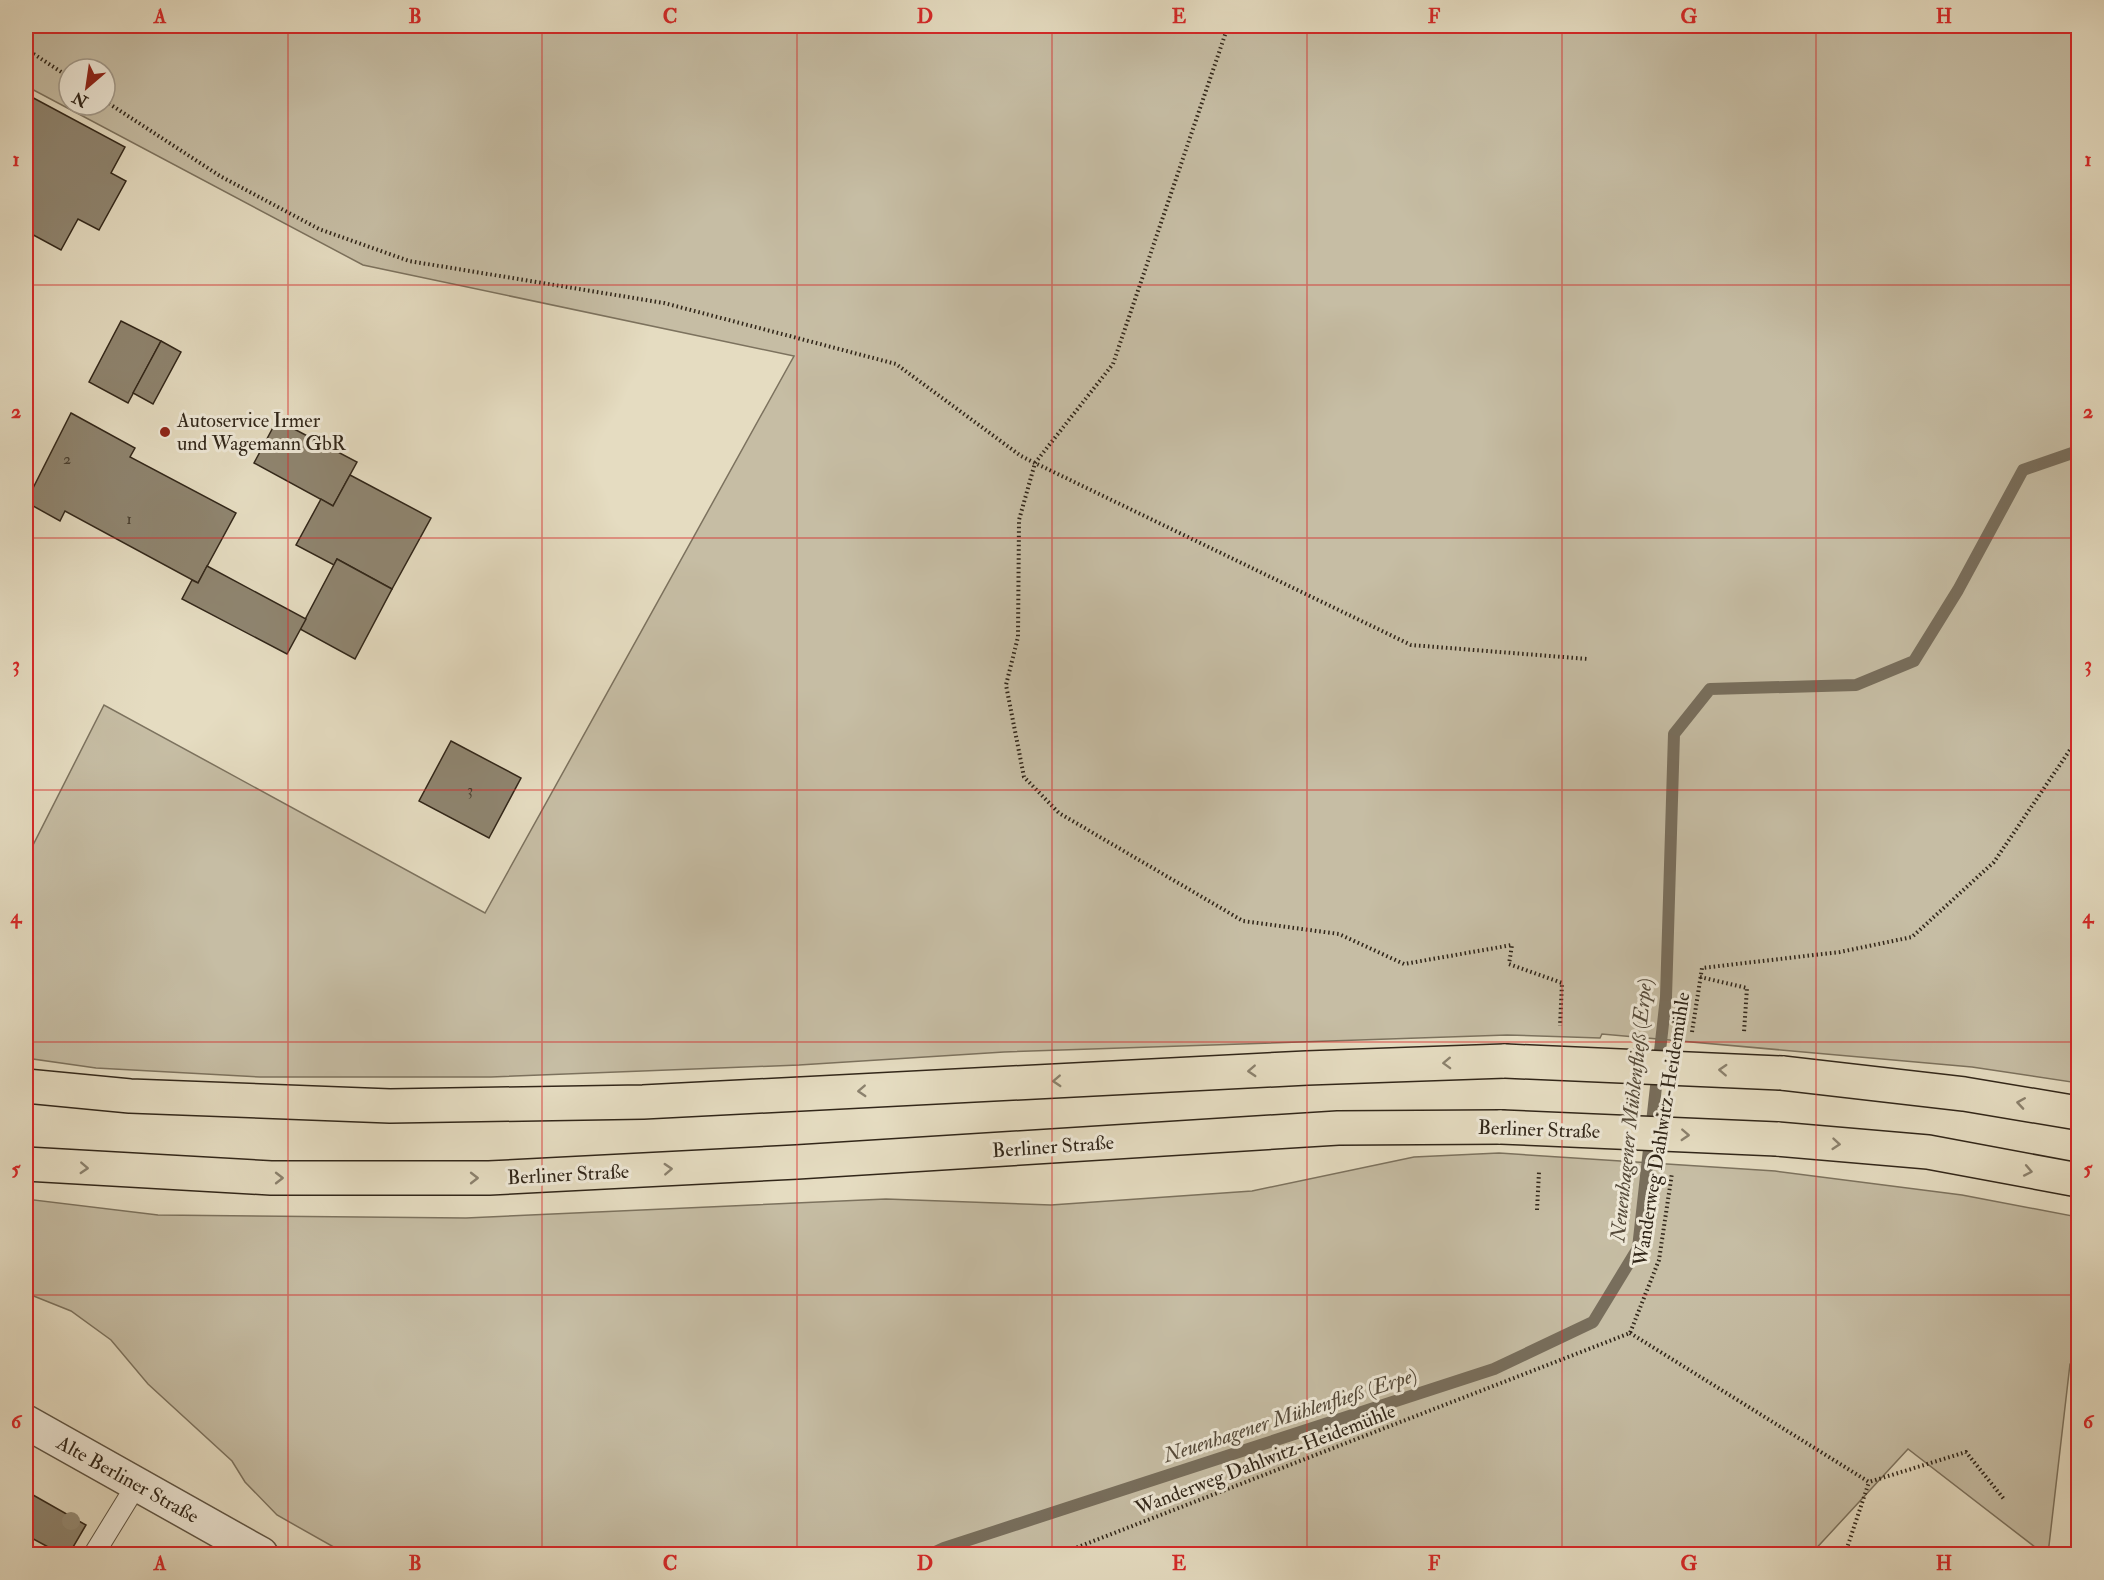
<svg xmlns="http://www.w3.org/2000/svg" width="2104" height="1580" font-family="'IM FELL Double Pica',serif">
	<rect width="100%" height="100%" fill="#e5dcc1"/>
	<filter id="stains"><feTurbulence type="fractalNoise" baseFrequency=".00333" numOctaves="4"/><feColorMatrix values="0 0 0 0 .2 0 0 0 0 .09 0 0 0 0 .02 0 0 0 .5 -.17"/></filter>
	<radialGradient id="worn" r=".72"><stop offset=".6" stop-color="#630" stop-opacity="0"/><stop offset="1" stop-color="#630" stop-opacity=".3"/></radialGradient>
	<g fill="#c6bda4" stroke="#7c725e" stroke-width="1.5" fill-rule="evenodd">
		<path d="M26,26H2078V1083L1972,1067L1602,1034L1600,1038L1507,1035L1004,1052L799,1065L491,1077H260L96,1068L26,1058V859L104,705L485,913L794,356L363,265L26,86ZM69,69H105V105H69Z"/>
		<polygon points="1499,1153 1775,1171 1962,1195 2078,1217 2078,1361 2070,1364 2048,1554 2044,1554 1908,1449 1811,1554 346,1554 277,1515 245,1482 232,1461 148,1384 111,1340 71,1311 26,1293 26,1199 158,1215 466,1218 886,1199 1051,1205 1252,1191 1414,1157"/>
	</g>
	<g fill="none" stroke-linecap="round" stroke-linejoin="round">
		<polyline stroke="#786e5c" stroke-width="12" points="931,1554 944,1548 1494,1369 1593,1322 1638,1248 1666,997 1674,734 1710,689 1856,685 1914,661 1958,590 2023,470 2078,451"/>
	</g>
	<g fill="#8f8570" stroke="#312619" stroke-width="1.5">
		<polygon points="26,94 125,147 111,173 126,181 99,230 78,219 61,250 26,231 26,133 27,129 26,128"/>
		<polygon points="121,321 161,341 128,403 89,382"/>
		<polygon points="161,341 181,352 153,404 133,393"/>
		<polygon points="71,413 135,448 130,457 236,513 198,583 65,511 60,521 26,502"/>
		<polygon points="277,420 357,462 333,506 254,463"/>
		<polygon points="350,475 431,518 392,589 337,559 334,565 296,545 321,499 333,506"/>
		<polygon points="337,559 392,589 355,659 300,629"/>
		<polygon points="207,566 306,619 287,654 182,599 192,580 198,583"/>
		<polygon points="451,741 521,778 489,838 419,801"/>
		<polygon points="26,1491 86,1525 69,1554 61,1554 26,1535"/>
	</g>
	<g fill="none" stroke-linecap="round" stroke-linejoin="round">
		<defs>
			<polyline id="service" points="94,1554 137,1484"/>
			<polyline id="minor" points="26,1422 261,1554"/>
			<g id="primary">
				<polyline points="1782,1073 1964,1094 2078,1113"/>
				<polyline points="26,1086 130,1096 390,1106 643,1102 1307,1068 1505,1061"/>
				<polyline points="1777,1139 1928,1152 2078,1180"/>
				<polyline points="26,1164 271,1178 489,1178 797,1162 1338,1128 1501,1127"/>
			</g>
		</defs>
		<use href="#service" stroke="#5e5443" stroke-width="22"/>
		<use href="#minor" stroke="#5e5443" stroke-width="36"/>
		<use href="#primary" stroke="#312619" stroke-width="36"/>
		<g stroke="#312619" stroke-width="4" stroke-dasharray="1.5 3" stroke-linecap="butt">
			<polyline points="1228,26 1113,364 1035,463 1019,520 1018,637 1006,685 1024,777 1059,813 1243,921 1339,934 1404,964 1512,945 1509,964 1562,983 1560,1026"/>
			<polyline points="26,49 69,77"/>
			<polyline points="105,101 220,176 319,229 409,261 664,303 896,364 1021,456 1035,463 1411,645 1588,659"/>
			<polyline points="1700,977 1747,988 1744,1032"/>
			<polyline points="1692,1032 1702,968 1840,952 1912,937 1994,862 2078,738"/>
			<polyline points="1537,1210 1539,1172"/>
			<polyline points="1630,1333 1869,1482 1966,1452 2004,1499"/>
			<polyline points="1060,1554 1630,1333 1659,1260 1672,1173"/>
			<polyline points="1845,1554 1869,1482"/>
		</g>
		<use href="#service" stroke="#eee8d7" stroke-width="20"/>
		<use href="#minor" stroke="#eee8d7" stroke-width="33"/>
		<use href="#primary" stroke="#e5dcc1" stroke-width="33"/>
		<defs>
			<g id="primary-bridge">
				<polyline points="1505,1061 1782,1073"/>
				<polyline points="1501,1127 1777,1139"/>
			</g>
		</defs>
		<use href="#primary-bridge" stroke="#312619" stroke-width="36" stroke-linecap="butt"/>
		<use href="#primary-bridge" stroke="#e5dcc1" stroke-width="33"/>
	</g>
	<circle fill="#968d78" cx="71" cy="1521" r="9"/>
	<defs><path id="oneway-chevron" d="M-2-3.5L2.5 0L-2 3.5" fill="none" stroke-width="1.6" stroke-linecap="round" stroke-linejoin="round" transform="scale(1.5)"/></defs>
	<g stroke="#8b816d">
		<use href="#oneway-chevron" transform="translate(1447 1063) rotate(178)"/>
		<use href="#oneway-chevron" transform="translate(1723 1070) rotate(-177)"/>
		<use href="#oneway-chevron" transform="translate(1252 1071) rotate(177)"/>
		<use href="#oneway-chevron" transform="translate(1057 1081) rotate(177)"/>
		<use href="#oneway-chevron" transform="translate(862 1091) rotate(177)"/>
		<use href="#oneway-chevron" transform="translate(2021 1103) rotate(-171)"/>
		<use href="#oneway-chevron" transform="translate(1685 1135) rotate(3)"/>
		<use href="#oneway-chevron" transform="translate(1836 1144) rotate(5)"/>
		<use href="#oneway-chevron" transform="translate(84 1168) rotate(3)"/>
		<use href="#oneway-chevron" transform="translate(668 1169) rotate(-3)"/>
		<use href="#oneway-chevron" transform="translate(2028 1171) rotate(11)"/>
		<use href="#oneway-chevron" transform="translate(279 1178)"/>
		<use href="#oneway-chevron" transform="translate(474 1178)"/>
	</g>
	<path fill="none" stroke="#d62828" stroke-width="1.5" stroke-opacity="0.55" d="M288,26V1554M542,26V1554M797,26V1554M1052,26V1554M1307,26V1554M1562,26V1554M1816,26V1554M26,285H2078M26,538H2078M26,790H2078M26,1042H2078M26,1295H2078"/>
	<circle fill="#8f2418" stroke="#eee8d7" stroke-width="2" cx="165" cy="432" r="6"/>
	<g text-anchor="middle" stroke-width="6" stroke-linejoin="round" paint-order="stroke">
		<g font-size="16" fill="#483e2f">
			<text x="67" y="464">2</text>
			<text x="129" y="524">1</text>
			<text x="470" y="795">3</text>
		</g>
		<g font-size="20" fill="#312619" stroke="#eee8d7" text-anchor="start">
			<text x="177" y="427">Autoservice Irmer<tspan x="177" dy="23">und Wagemann GbR</tspan></text>
		</g>
		<g font-size="20" fill="#312619" stroke="#eee8d7">
			<text transform="translate(1539 1129) rotate(2)" y="7">Berliner Straße</text>
			<text transform="translate(1661 1129) rotate(-81)" y="7">Wanderweg Dahlwitz-Heidemühle</text>
			<text transform="translate(1053 1146) rotate(-4)" y="7">Berliner Straße</text>
			<text transform="translate(568 1174) rotate(-3)" y="7">Berliner Straße</text>
			<text transform="translate(1265 1459) rotate(-21)" y="7">Wanderweg Dahlwitz-Heidemühle</text>
			<text transform="translate(128 1479) rotate(29)" y="7">Alte Berliner Straße</text>
		</g>
		<g font-size="21" font-style="italic" fill="#554a3a" stroke="#eee8d7">
			<text transform="translate(1631 1110) rotate(-84)" y="7">Neuenhagener Mühlenfließ (Erpe)</text>
			<text transform="translate(1290 1415) rotate(-18)" y="7">Neuenhagener Mühlenfließ (Erpe)</text>
		</g>
	</g>
	<rect width="2104" height="1580" fill="none" stroke="#e5dcc1" stroke-width="66"/>
	<g transform="translate(87 87) rotate(209)"><circle r="28" fill="#eee8d7" stroke="#a29a8b" stroke-width="1.5"/>
	<path d="M0-4.5L10 22L0 15L-10 22Z" fill="#8f2418"/>
	<text y="-9" font-size="16" font-weight="bold" text-anchor="middle" fill="#312619">N</text>
	</g>
	<rect x="33" y="33" width="2038" height="1514" fill="none" stroke="#d62828" stroke-width="2"/>
	<g font-size="20" text-anchor="middle" font-weight="bold" fill="#d62828">
		<text x="160" y="23">A</text>
		<text x="415" y="23">B</text>
		<text x="670" y="23">C</text>
		<text x="925" y="23">D</text>
		<text x="1179" y="23">E</text>
		<text x="1434" y="23">F</text>
		<text x="1689" y="23">G</text>
		<text x="1944" y="23">H</text>
		<text x="16" y="166">1</text>
		<text x="2088" y="166">1</text>
		<text x="16" y="418">2</text>
		<text x="2088" y="418">2</text>
		<text x="16" y="671">3</text>
		<text x="2088" y="671">3</text>
		<text x="16" y="923">4</text>
		<text x="2088" y="923">4</text>
		<text x="16" y="1175">5</text>
		<text x="2088" y="1175">5</text>
		<text x="16" y="1428">6</text>
		<text x="2088" y="1428">6</text>
		<text x="160" y="1570">A</text>
		<text x="415" y="1570">B</text>
		<text x="670" y="1570">C</text>
		<text x="925" y="1570">D</text>
		<text x="1179" y="1570">E</text>
		<text x="1434" y="1570">F</text>
		<text x="1689" y="1570">G</text>
		<text x="1944" y="1570">H</text>
	</g>
	<rect width="100%" height="100%" filter="url(#stains)"/>
	<rect width="100%" height="100%" fill="url(#worn)"/>
</svg>
